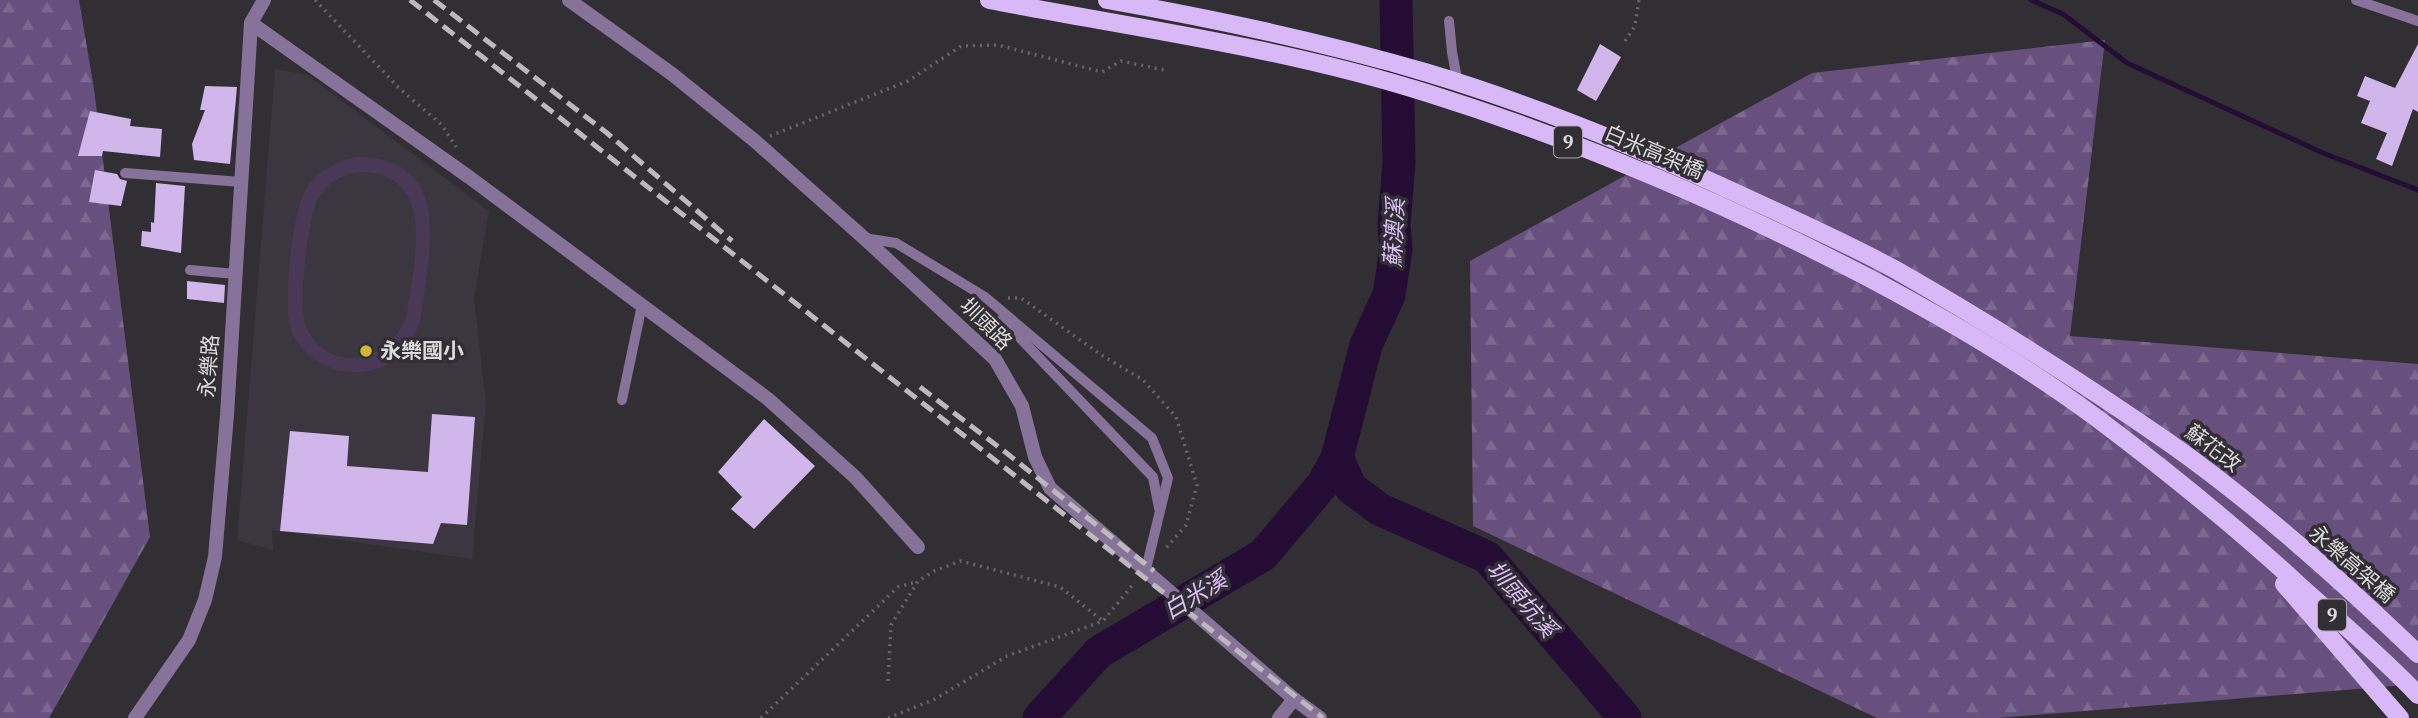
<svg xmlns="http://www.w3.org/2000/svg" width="2418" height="718" font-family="'PT Serif','Noto Sans TC',serif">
	<defs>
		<pattern id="forest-firs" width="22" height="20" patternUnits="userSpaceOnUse" patternTransform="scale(1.75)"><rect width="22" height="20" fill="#68507e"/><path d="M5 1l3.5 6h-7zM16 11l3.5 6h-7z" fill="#7d6990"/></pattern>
	</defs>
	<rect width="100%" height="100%" fill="#312f33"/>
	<polygon fill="#3b363f" points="275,69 307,75 489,211 474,298 486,403 472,559 272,530 273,550 237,540"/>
	<g fill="url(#forest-firs)">
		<polygon points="0,0 79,0 94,89 150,537 49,718 0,718"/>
		<polygon points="2105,40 2070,336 2418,364 2418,684 1998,718 1877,718 1473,526 1470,261 1812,73"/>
	</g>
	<path fill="#493957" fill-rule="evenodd" d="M357,157C456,158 428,253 421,317C417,331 411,344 401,354C367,386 312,374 292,333C282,310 292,213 305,191C316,171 335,162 357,157ZM358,172C440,172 413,262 407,314C392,362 330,377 306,327C297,308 308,214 319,197C328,182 342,175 358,172Z"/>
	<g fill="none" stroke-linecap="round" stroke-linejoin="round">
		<polyline stroke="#240c35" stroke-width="5" points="2031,0 2063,14 2127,63 2323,153 2418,190"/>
		<g stroke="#240c35" stroke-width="33">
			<polyline points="1337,458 1351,488 1379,509 1487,557 1625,718"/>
			<polyline points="1039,718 1099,652 1263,555 1323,484 1337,458 1366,345 1389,295 1396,249 1394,224 1399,163 1396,0"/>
		</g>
	</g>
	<g fill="#d1b6eb">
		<polygon points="1600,44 1621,57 1596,101 1577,90"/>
		<polygon points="2418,44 2418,112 2413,109 2392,166 2376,159 2387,133 2361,123 2370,101 2357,96 2365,76 2395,88"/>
		<polygon points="205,86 237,87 230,164 194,160 192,144 205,110 200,110"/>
		<polygon points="90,111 131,119 130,126 162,129 160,157 103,151 102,156 78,156"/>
		<polygon points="95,170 117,174 120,179 127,181 121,206 89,202"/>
		<polygon points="156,183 185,186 181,253 141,246 142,231 151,232 151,222 154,223"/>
		<polygon points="187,281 225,285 224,303 187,299"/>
		<polygon points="432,414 475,417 467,525 441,523 433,544 280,531 290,431 349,436 347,466 428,472"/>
		<polygon points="764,419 815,466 754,529 731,509 742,497 718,472"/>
	</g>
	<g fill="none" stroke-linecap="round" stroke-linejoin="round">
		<g stroke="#676568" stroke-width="3.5" stroke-dasharray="2 5" stroke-linecap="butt">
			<polyline points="315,0 400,89 442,125 456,147"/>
			<polyline points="1625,41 1635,26 1639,0"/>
			<polyline points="770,136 908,81 961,46 998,45 1102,72 1121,61 1164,70"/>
			<polyline points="1008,298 1021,298 1100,354 1143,380 1176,417 1197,485 1186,525 1166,548"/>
			<polyline points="888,681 891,625 918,581 934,571 961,561 1060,587 1103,621"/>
			<polyline points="761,718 898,587 916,582"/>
			<polyline points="888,718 935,699 1007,656 1103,621 1135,582"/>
		</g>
		<g stroke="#877299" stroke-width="10">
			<polyline points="2356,0 2418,21"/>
			<polyline points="1449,21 1452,52 1458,84"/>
			<polyline points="125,173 241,182"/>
			<polyline points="864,238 896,243 985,297 1152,438 1168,478 1146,569"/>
			<polyline points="190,270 236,274"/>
			<polyline points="1002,319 1153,477 1159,508"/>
			<polyline points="622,400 642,305"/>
		</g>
		<g stroke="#877299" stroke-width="14">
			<polyline points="569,0 672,74 755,141 864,238 995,359 1022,406 1035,457 1050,488 1294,699 1320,718"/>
			<polyline points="251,23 469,177 768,399 855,477 918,547"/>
			<polyline points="1279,718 1294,699"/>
		</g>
		<polyline stroke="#877299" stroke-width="14" points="135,718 189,640 205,600 215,557 227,415 251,23 264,0"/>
		<g stroke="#d9b8f8" stroke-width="18">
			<path d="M989,0C1135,28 1285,48 1427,93C1580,141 1727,204 1869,278C1948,320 2027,366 2098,419C2167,471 2235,526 2299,585C2339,621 2381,656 2418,695"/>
			<path d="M1107,0C1215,19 1323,42 1428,73C1528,103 1626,143 1721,186C1779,213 1839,239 1896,270C1989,323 2080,381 2168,442C2255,503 2341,580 2418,654"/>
			<polyline points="2284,584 2400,718"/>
		</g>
		<g stroke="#bbb9bc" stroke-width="5" stroke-dasharray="14 7" stroke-linecap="butt">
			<polyline points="410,0 1323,718"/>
			<polyline points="434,0 607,133 732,241"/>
			<polyline points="920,387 1004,451 1154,571"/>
		</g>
	</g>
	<circle fill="#d0b736" stroke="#312f33" stroke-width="2.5" cx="366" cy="351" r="7"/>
	<g text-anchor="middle" stroke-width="7" stroke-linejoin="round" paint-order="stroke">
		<g fill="#312f33" stroke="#a9a7aa" stroke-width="2">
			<rect x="1554" y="126.5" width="28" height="31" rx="5"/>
			<rect x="2318" y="599.5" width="28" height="31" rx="5"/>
		</g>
		<g font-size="19" font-weight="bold" fill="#dcdadd">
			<text x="1568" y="149">9</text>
			<text x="2332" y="622">9</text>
		</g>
		<g font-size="21" fill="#dcdadd" stroke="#312f33">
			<text transform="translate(1654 152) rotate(23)" y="7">白米高架橋</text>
			<text transform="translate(986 324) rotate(45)" y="7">圳頭路</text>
			<text transform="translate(209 366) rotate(-86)" y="7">永樂路</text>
			<text transform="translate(2213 448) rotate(37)" y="7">蘇花改</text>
			<text transform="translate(2352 564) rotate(41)" y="7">永樂高架橋</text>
		</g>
		<g font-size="21" font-weight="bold" fill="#dcdadd" stroke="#312f33" text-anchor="start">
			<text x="380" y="358">永樂國小</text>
		</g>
		<g font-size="23" font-style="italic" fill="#dfc0fc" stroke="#312f33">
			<text transform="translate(1394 233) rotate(-87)" y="8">蘇澳溪</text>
			<text transform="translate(1195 595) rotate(-31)" y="8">白米溪</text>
			<text transform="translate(1522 599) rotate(49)" y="8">圳頭坑溪</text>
		</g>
	</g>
</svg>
